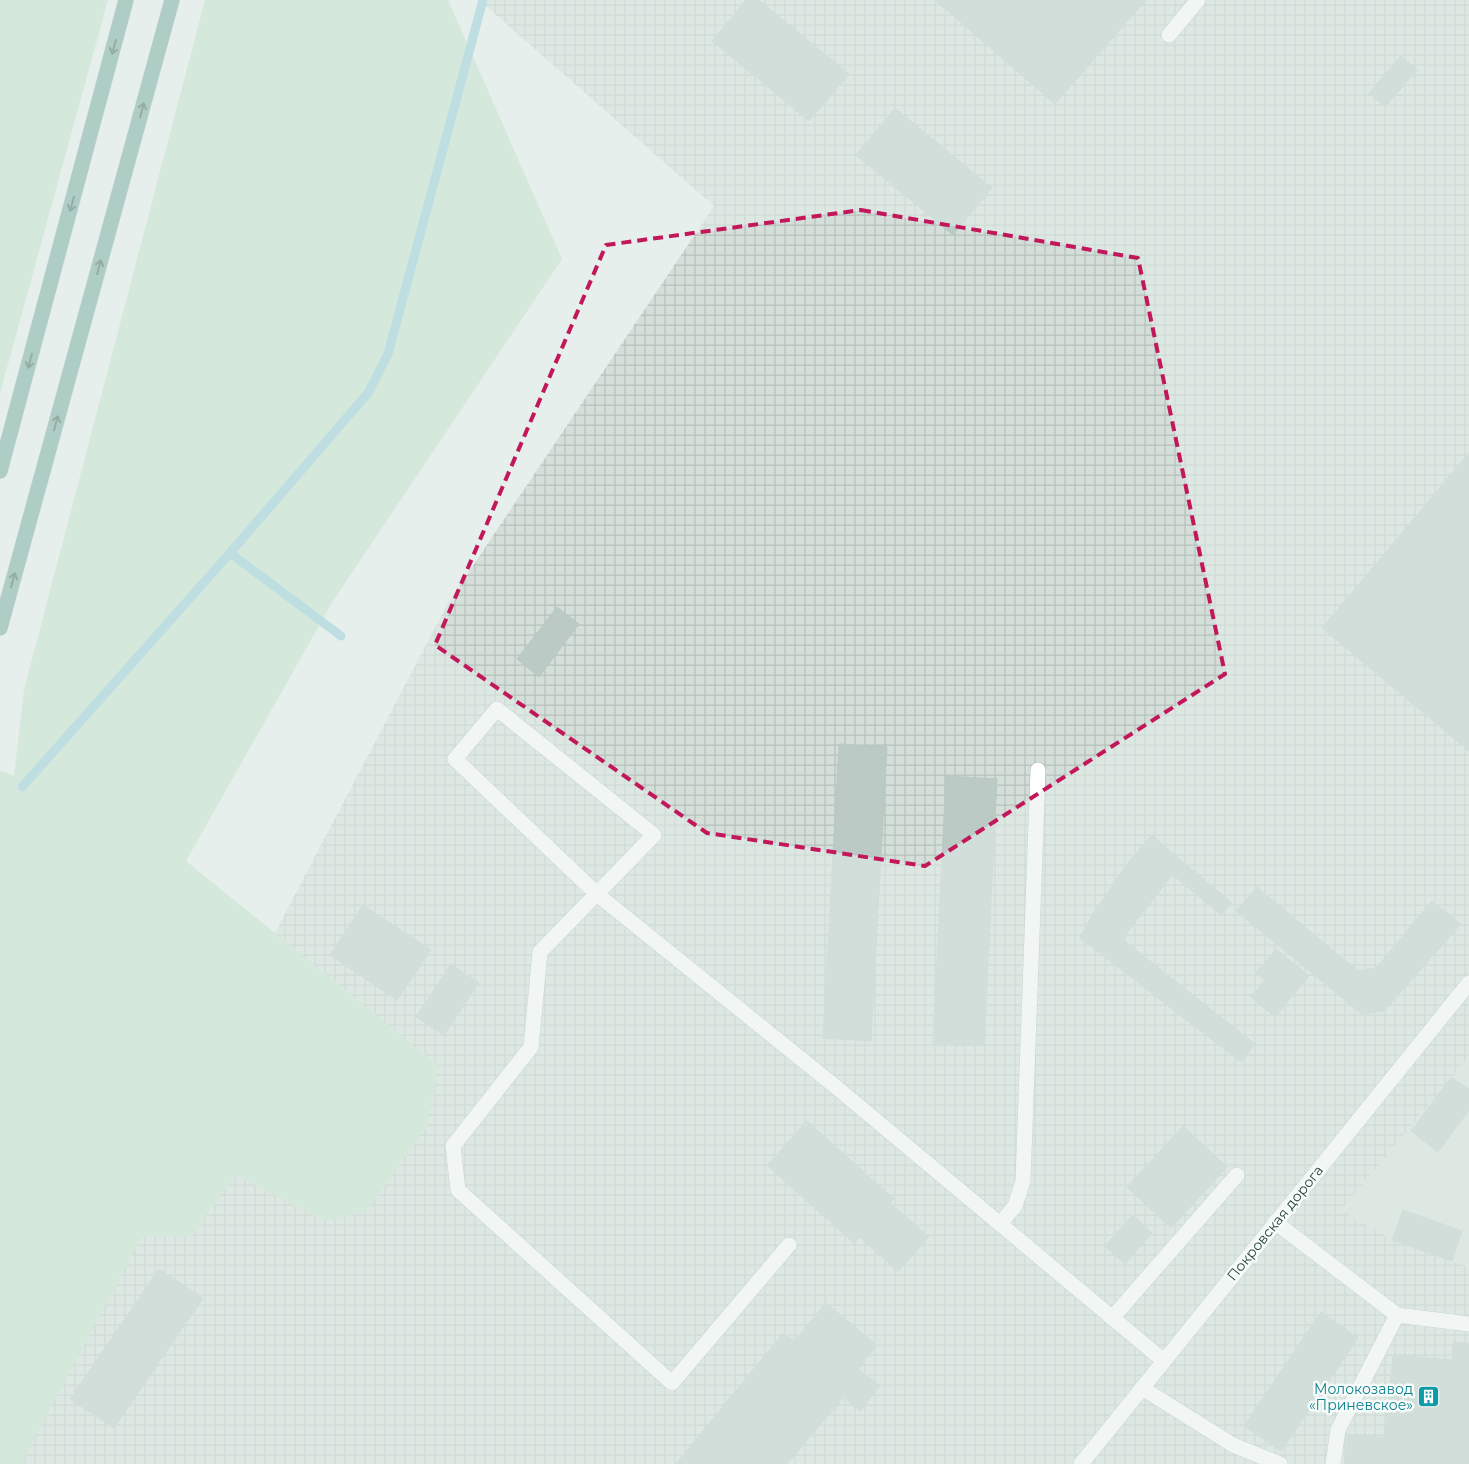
<svg xmlns="http://www.w3.org/2000/svg" width="1469" height="1464" font-family="Montserrat,sans-serif">
	<defs>
		<pattern id="industrial-grid" width="8" height="8" patternUnits="userSpaceOnUse" patternTransform="scale(1.25)"><rect width="8" height="8" fill="#d4dfda"/><path d="M0 4h8M4 0v8" fill="none" stroke="#b6c1bc"/></pattern>
	</defs>
	<rect width="100%" height="100%" fill="#e6efeb"/>
	<polygon fill="#d4dfda" points="1469,1057 1469,1267 1392,1240 1340,1210"/>
	<polygon fill="url(#industrial-grid)" points="479,0 1469,0 1469,1057 1341,1210 1392,1240 1469,1267 1469,1464 0,1464 0,1457 448,603 714,206"/>
	<g fill="#bfe0c8">
		<polygon points="0,0 108,0 0,393"/>
		<polygon points="205,0 448,0 562,259 333,601 186,861 439,1066 427,1126 366,1212 324,1221 236,1175 190,1237 142,1237 24,1458 25,1464 0,1464 0,770 14,776 24,690"/>
	</g>
	<g fill="none" stroke-linecap="round" stroke-linejoin="round">
		<g stroke="#8ec9d4" stroke-width="9">
			<polyline points="230,553 341,636"/>
			<polyline points="22,787 230,553 368,393 388,354 483,0"/>
		</g>
	</g>
	<g fill="#bbcac4" stroke="#b8c9c2">
		<polygon points="746,0 759,0 849,74 809,121 712,41"/>
		<polygon points="935,0 1146,0 1055,104"/>
		<polygon points="1401,56 1417,70 1385,107 1369,93"/>
		<polygon points="895,108 992,188 953,235 856,155"/>
		<polygon points="1469,453 1469,751 1322,628"/>
		<polygon points="557,607 579,624 539,677 517,659"/>
		<polygon points="839,744 887,747 871,1041 823,1038"/>
		<polygon points="946,776 997,779 984,1046 933,1043"/>
		<polygon points="1152,835 1183,862 1162,888 1130,860"/>
		<polygon points="1130,860 1162,888 1123,938 1092,915"/>
		<polygon points="1183,862 1232,903 1221,915 1173,875"/>
		<polygon points="1257,887 1358,971 1376,968 1432,901 1461,924 1384,1011 1362,1014 1236,911"/>
		<polygon points="363,905 431,950 397,1000 330,955"/>
		<polygon points="1092,915 1255,1044 1241,1062 1080,938"/>
		<polygon points="1276,949 1309,976 1275,1017 1251,997 1265,980 1256,973"/>
		<polygon points="451,964 479,983 444,1035 416,1017"/>
		<polygon points="1451,1077 1469,1089 1469,1110 1438,1152 1411,1131"/>
		<polygon points="807,1121 894,1199 890,1203 929,1237 898,1271 859,1237 854,1243 767,1165"/>
		<polygon points="1183,1126 1227,1167 1171,1228 1127,1187"/>
		<polygon points="1403,1210 1462,1231 1452,1261 1392,1240"/>
		<polygon points="1133,1215 1152,1233 1125,1264 1105,1246"/>
		<polygon points="159,1269 203,1298 114,1428 70,1399"/>
		<polygon points="826,1303 877,1345 858,1369 880,1386 860,1411 844,1397 787,1464 676,1464 783,1333 794,1341"/>
		<polygon points="1321,1312 1358,1338 1281,1451 1244,1426"/>
		<polygon points="1453,1342 1469,1343 1469,1464 1345,1464 1348,1434 1385,1438 1393,1355 1452,1360"/>
	</g>
	<g fill="none" stroke-linecap="round" stroke-linejoin="round">
		<defs>
			<g id="minor">
				<polyline points="1169,35 1198,0"/>
				<polyline points="1275,1222 1397,1315"/>
				<polyline points="1000,1224 1015,1206 1023,1181 1038,770"/>
				<polyline points="789,1245 672,1383 458,1190 453,1146 531,1047 540,952 654,835 497,709 455,759 598,895 836,1087 1164,1361"/>
				<polyline points="1112,1318 1237,1175"/>
				<polyline points="1142,1388 1233,1445 1280,1464"/>
				<polyline points="1081,1464 1469,983"/>
				<polyline points="1333,1464 1338,1430 1397,1315 1469,1324"/>
			</g>
			<g id="major">
				<polyline points="0,471 126,0"/>
				<polyline points="0,628 172,0"/>
			</g>
		</defs>
		<use href="#minor" stroke="#a8b8b2" stroke-width="16"/>
		<use href="#major" stroke="#c2cac8" stroke-width="16"/>
		<use href="#minor" stroke="#fff" stroke-width="15"/>
		<use href="#major" stroke="#6aa596" stroke-width="15"/>
	</g>
	<defs><path id="oneway-shaft" d="M-6 0H5M1.5-3L5.5 0L1.5 3" fill="none" stroke-width="1.6" stroke-linecap="round" stroke-linejoin="round" transform="scale(1.25)"/></defs>
	<g stroke="#365b51">
		<use href="#oneway-shaft" transform="translate(114 47) rotate(105)"/>
		<use href="#oneway-shaft" transform="translate(142 110) rotate(-75)"/>
		<use href="#oneway-shaft" transform="translate(72 204) rotate(105)"/>
		<use href="#oneway-shaft" transform="translate(99 267) rotate(-75)"/>
		<use href="#oneway-shaft" transform="translate(30 361) rotate(105)"/>
		<use href="#oneway-shaft" transform="translate(56 423) rotate(-75)"/>
		<use href="#oneway-shaft" transform="translate(13 580) rotate(-75)"/>
	</g>
	<path d="M0 0H1469V1464H0ZM861,210L1138,258L1225,674L925,866L707,833L435,645L606,245Z" fill="#e6efeb" fill-opacity=".55" fill-rule="evenodd"/>
	<path fill="none" stroke="#c2185b" stroke-width="4" stroke-dasharray="10 6" stroke-linejoin="round" d="M861,210L1138,258L1225,674L925,866L707,833L435,645L606,245Z"/>
	<defs>
		<symbol id="building-square" viewBox="-11 -11 22 22"><rect x="-9" y="-9" width="18" height="18" rx="4" fill="#0f9aa8" stroke="#f7fbf9"/><path d="M-4-6H4V6H1V3H-1V6H-4ZM-2.5-4.3h1.7v1.8h-1.7ZM.8-4.3h1.7v1.8H.8ZM-2.5-1h1.7V.8h-1.7ZM.8-1h1.7V.8H.8Z" fill="#fff"/></symbol>
	</defs>
	<g fill-rule="evenodd">
		<use href="#building-square" x="1416" y="1384" width="25" height="25"/>
	</g>
	<g text-anchor="middle" stroke-width="5" stroke-linejoin="round" paint-order="stroke">
		<g font-size="14" fill="#24423a" stroke="#f7fbf9">
			<text transform="translate(1275 1223) rotate(-51)" y="5">Покровская дорога</text>
		</g>
		<g font-size="14" fill="#0d838f" stroke="#f7fbf9" text-anchor="end">
			<text x="1413" y="1394">Молокозавод<tspan x="1413" dy="16">«Приневское»</tspan></text>
		</g>
	</g>
</svg>
